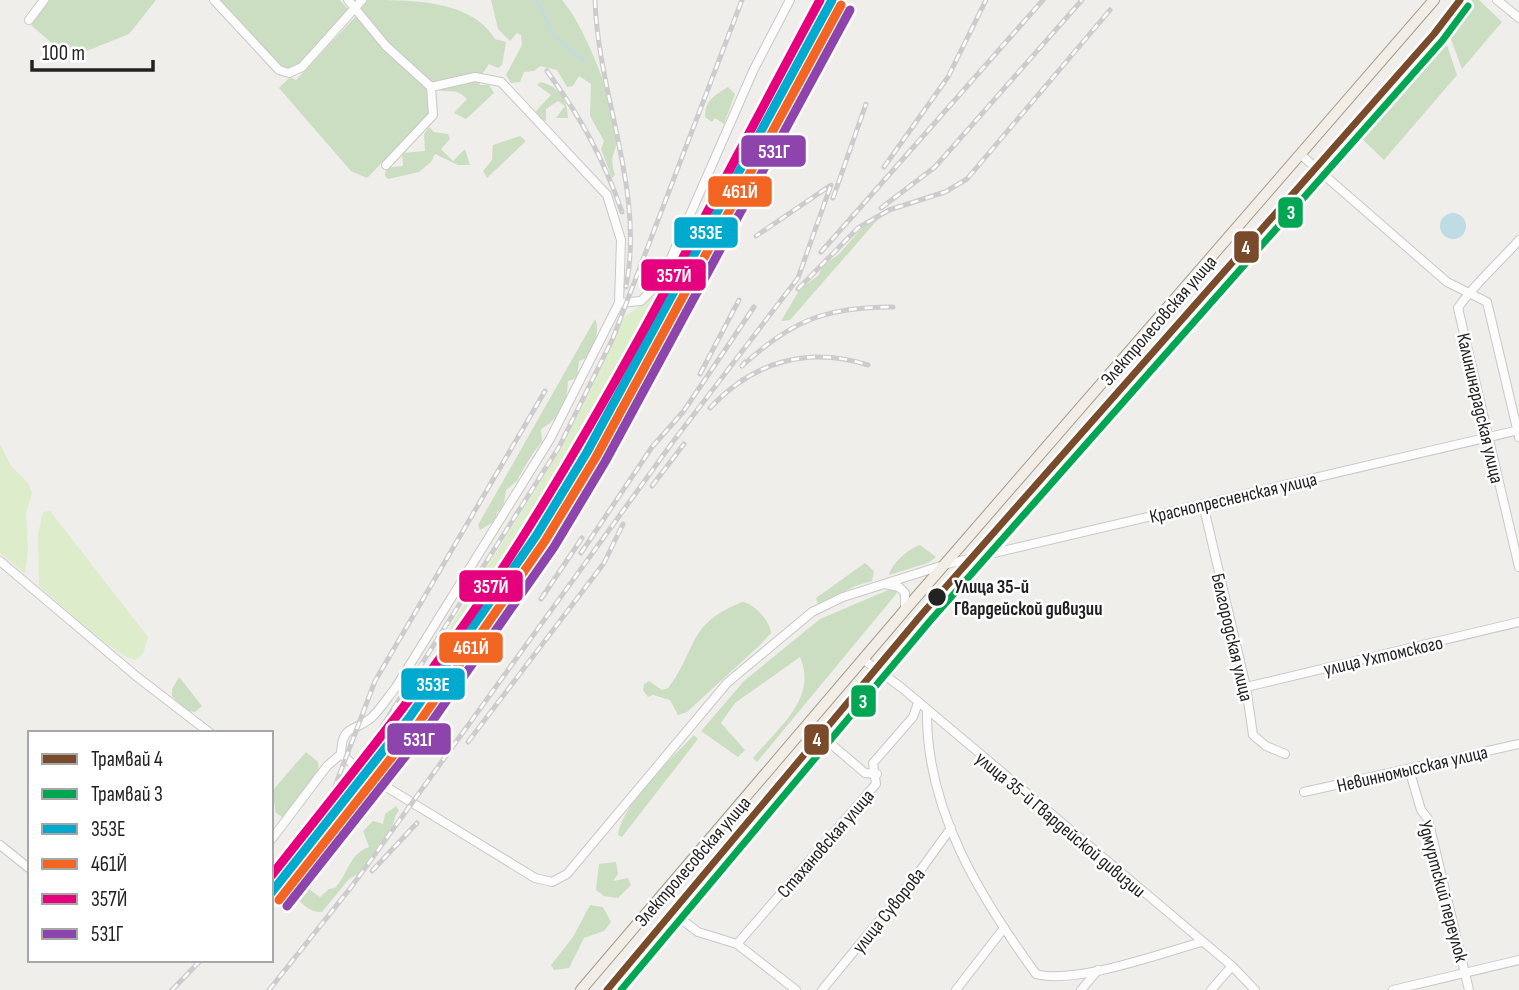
<svg xmlns="http://www.w3.org/2000/svg" width="1519" height="990" font-family="'Sofia Sans Condensed',sans-serif">
	<rect width="100%" height="100%" fill="#f0eeeb"/>
	<g fill="#ddeccb">
		<polygon points="666,280 674,283 523,535 369,758 561,448 623,318 657,294"/>
		<polygon points="0,444 11,466 28,483 32,493 26,513 28,551 25,574 0,553"/>
		<path d="M50,511L148,637L143,654L135,660C116,657 57,601 39,586L38,534L43,512Z"/>
	</g>
	<g fill="#cbdec1">
		<polygon points="50,0 156,0 129,34 69,58 31,25"/>
		<polygon points="217,0 340,0 350,12 301,63 289,69 278,65"/>
		<path d="M367,0C412,0 472,0 495,39L506,42L502,65L498,68L489,64L478,80L480,85H489L494,93L466,119L454,113L467,99C453,86 450,95 437,89C415,79 376,29 360,9Z"/>
		<path d="M491,0H562C584,24 616,104 617,138C617,153 608,154 615,175L612,178L601,149L604,141L590,116L591,84L579,76L573,86L567,87L557,70L540,66L534,71L524,72L520,82L511,83L506,75L522,45L521,35L517,33L510,41L498,29Z"/>
		<polygon points="1472,0 1479,0 1502,22 1462,69 1448,31"/>
		<polygon points="356,16 387,53 428,90 429,114 367,178 351,171 279,88 290,77 296,80"/>
		<polygon points="1444,36 1457,75 1384,160 1358,135"/>
		<path d="M540,82C559,85 568,101 568,118H556L565,106L558,101L546,109V121L537,118L536,111L551,95L537,85Z"/>
		<path d="M728,87L735,94L724,124L715,118L712,122L705,117C705,100 715,95 728,87Z"/>
		<polygon points="429,127 434,132 448,134 450,139 441,149 453,161 465,149 470,165 458,165 435,154 431,162 419,172 388,179 385,176 386,168 403,166 402,153 425,151 424,134"/>
		<polygon points="520,136 526,141 487,178 483,171 492,160 493,145"/>
		<polygon points="879,218 790,320 781,321 800,289 819,275 822,267 840,253 860,230"/>
		<path d="M595,319C601,333 593,346 587,358L579,361L577,378L568,381C567,404 560,418 541,429L542,442C537,446 519,475 518,480L506,490L503,509L497,512L495,521L480,530L478,525Z"/>
		<path d="M920,545L936,557L928,563L889,575C892,563 908,549 920,545Z"/>
		<polygon points="865,563 874,571 872,581 855,586 818,605 816,598"/>
		<path d="M893,588L897,593L757,762L753,758C778,728 818,698 800,657L735,703L721,723L745,750L738,757L701,731L744,681L820,619Z"/>
		<path d="M742,602C754,603 770,621 771,633L760,645L687,712L678,715L670,700L653,695L648,697L643,690L644,684L649,681L662,690L668,688C698,650 685,625 742,602Z"/>
		<polygon points="179,677 202,706 195,712 185,710 172,696 172,689"/>
		<path d="M694,735L698,739L622,837L618,835C622,804 672,758 694,735Z"/>
		<polygon points="306,752 318,762 319,771 284,818 276,813 272,791"/>
		<path d="M396,806L399,811C394,816 395,820 392,826C383,842 370,851 365,870L349,879L322,912C306,913 293,896 290,881L308,867L317,851L324,856L310,890L320,897L329,889L335,888C349,873 348,855 369,847L363,831L373,821L383,824L385,814Z"/>
		<polygon points="616,862 618,874 613,881 628,878 631,885 618,898 604,896 596,890 599,864"/>
		<polygon points="590,905 603,907 611,922 604,931 584,938 569,968 554,970 551,965 573,937"/>
	</g>
	<circle fill="#bfdbe3" cx="1453" cy="226" r="13"/>
	<g fill="none" stroke-linecap="round" stroke-linejoin="round">
		<polyline stroke="#bfdbe3" stroke-width="2.5" points="537,0 554,36 585,62"/>
		<defs>
			<g id="minor">
				<polyline points="214,0 279,70 289,73 302,67 362,0"/>
				<polyline points="1497,0 1519,18"/>
				<polyline points="29,20 44,0"/>
				<polyline points="1300,154 1447,282 1487,302 1519,437"/>
				<polyline points="386,165 433,115 431,87"/>
				<path d="M1519,240C1500,262 1473,285 1458,308L1519,567"/>
				<polyline points="619,303 641,301 661,281 754,69 790,0"/>
				<polyline points="1203,504 1246,687 1253,735 1266,746 1285,754"/>
				<polyline points="0,561 136,676 210,733"/>
				<polyline points="885,584 899,587 905,593 905,610"/>
				<polyline points="864,660 902,688 1232,966 1255,990"/>
				<polyline points="1246,687 1519,622"/>
				<path d="M927,712C926,810 980,897 1036,974C1075,985 1161,953 1202,942"/>
				<polyline points="831,744 865,773 877,774"/>
				<polyline points="341,754 362,772 535,878 552,882 567,874 727,683 812,612 843,597 947,564 1519,430"/>
				<polyline points="1409,769 1421,810 1428,819 1469,990"/>
				<polyline points="1304,792 1519,744"/>
				<path d="M271,840L327,766L341,754C342,724 353,733 371,718C380,710 388,697 396,687L550,439L619,303L621,240L607,195L501,82L475,77L431,87L386,46L348,0"/>
				<polyline points="0,845 30,869"/>
				<polyline points="681,919 698,932 737,944 796,990"/>
				<polyline points="737,944 876,784 873,763 913,717 918,703"/>
				<polyline points="822,990 917,875 951,828"/>
				<polyline points="956,990 1004,928"/>
				<polyline points="1081,990 1098,970"/>
				<polyline points="1211,990 1232,966"/>
				<polyline points="1393,990 1519,960"/>
			</g>
			<polyline id="major" points="581,990 905,610 1434,0"/>
		</defs>
		<use href="#minor" stroke="#c9c8c7" stroke-width="10"/>
		<use href="#major" stroke="#a79c86" stroke-width="12"/>
		<use href="#minor" stroke="#fdfcfc" stroke-width="8"/>
		<use href="#major" stroke="#f3ede7" stroke-width="10"/>
		<defs>
			<g id="rail">
				<path d="M595,0C598,96 645,190 626,287"/>
				<path d="M547,71C581,118 603,157 622,212"/>
				<polyline points="884,167 948,77 986,0"/>
				<polyline points="833,198 866,104"/>
				<polyline points="881,208 935,167 1082,0"/>
				<polyline points="821,252 1043,0"/>
				<polyline points="798,289 858,228 889,210 945,192 967,179 1110,10"/>
				<path d="M745,362L742,366C792,320 826,307 893,307"/>
				<polyline points="700,374 739,300"/>
				<path d="M710,408C754,361 808,346 868,365"/>
				<polyline points="652,486 684,444"/>
				<polyline points="581,553 652,447 683,412 754,307"/>
				<polyline points="541,599 582,538"/>
				<polyline points="468,742 604,563 623,524"/>
				<polyline points="334,789 375,681 545,391"/>
				<polyline points="372,871 417,823"/>
				<polyline points="271,878 359,763 559,447 613,338 742,0"/>
				<polyline points="172,990 201,960"/>
				<polyline points="269,990 352,886 672,443 798,278 831,185 756,236"/>
			</g>
		</defs>
		<use href="#rail" stroke="#ccc" stroke-width="5"/>
		<use href="#rail" stroke="#fff" stroke-width="2.5" stroke-dasharray="8" stroke-linecap="butt"/>
		<defs>
			<polyline id="rail-1" points="271,893 409,718 536,536 587,452 832,0"/>
			<polyline id="rail-2" points="279,900 418,724 545,541 596,457 841,5"/>
			<path id="rail-3" d="M271,876C360,763 453,650 529,527C635,357 725,176 820,0"/>
			<polyline id="rail-4" points="287,906 426,730 554,547 605,462 850,10"/>
		</defs>
		<use href="#rail-1" stroke="#fff" stroke-width="14"/>
		<use href="#rail-2" stroke="#fff" stroke-width="14"/>
		<use href="#rail-3" stroke="#fff" stroke-width="14"/>
		<use href="#rail-4" stroke="#fff" stroke-width="14"/>
		<use href="#rail-1" stroke="#00a9ce" stroke-width="9"/>
		<use href="#rail-2" stroke="#f26522" stroke-width="9"/>
		<use href="#rail-3" stroke="#e5007d" stroke-width="9"/>
		<use href="#rail-4" stroke="#8e44ad" stroke-width="9"/>
		<defs>
			<polyline id="tram-1" points="607,990 922,614 1434,34 1460,0"/>
			<polyline id="tram-2" points="621,990 930,621 1442,41 1468,6"/>
		</defs>
		<use href="#tram-1" stroke="#fff" stroke-width="12"/>
		<use href="#tram-2" stroke="#fff" stroke-width="12"/>
		<use href="#tram-1" stroke="#7a4b2a" stroke-width="7"/>
		<use href="#tram-2" stroke="#00a651" stroke-width="7"/>
	</g>
	<circle fill="#222" stroke="#fff" stroke-width="2.5" cx="937" cy="597" r="10"/>
	<g text-anchor="middle" stroke-width="5" stroke-linejoin="round" paint-order="stroke">
		<g font-size="19" fill="#222" stroke="#fff">
			<text transform="translate(1158 320) rotate(-49)" y="7">Электролесовская улица</text>
			<text transform="translate(1481 408) rotate(77)" y="7">Калининградская улица</text>
			<text transform="translate(1233 497) rotate(-13)" y="7">Краснопресненская улица</text>
			<text transform="translate(1233 637) rotate(77)" y="7">Белгородская улица</text>
			<text transform="translate(1383 655) rotate(-13)" y="7">улица Ухтомского</text>
			<text transform="translate(1412 768) rotate(-13)" y="7">Невинномысская улица</text>
			<text transform="translate(1061 824) rotate(40)" y="7">улица 35-й Гвардейской дивизии</text>
			<text transform="translate(825 843) rotate(-49)" y="7">Стахановская улица</text>
			<text transform="translate(692 861) rotate(-49)" y="7">Электролесовская улица</text>
			<text transform="translate(1444 891) rotate(75)" y="7">Удмуртский переулок</text>
			<text transform="translate(888 910) rotate(-51)" y="7">улица Суворова</text>
		</g>
		<g font-size="19" font-weight="bold" fill="#222" stroke="#fff" text-anchor="start">
			<text x="954" y="593">Улица 35-й<tspan x="954" dy="22">Гвардейской дивизии</tspan></text>
		</g>
	</g>
	<g stroke="#fff" stroke-width="2.5">
		<rect x="740" y="134" width="67" height="34" rx="7" fill="#8e44ad"/>
		<rect x="707" y="175" width="66" height="33" rx="7" fill="#f26522"/>
		<rect x="1277" y="196" width="27" height="33" rx="7" fill="#00a651"/>
		<rect x="673" y="216" width="66" height="33" rx="7" fill="#00a9ce"/>
		<rect x="1233" y="230" width="27" height="34" rx="7" fill="#7a4b2a"/>
		<rect x="640" y="258" width="67" height="34" rx="7" fill="#e5007d"/>
		<rect x="458" y="569" width="66" height="34" rx="7" fill="#e5007d"/>
		<rect x="438" y="631" width="66" height="33" rx="7" fill="#f26522"/>
		<rect x="400" y="667" width="66" height="34" rx="7" fill="#00a9ce"/>
		<rect x="850" y="684" width="27" height="34" rx="7" fill="#00a651"/>
		<rect x="386" y="722" width="66" height="34" rx="7" fill="#8e44ad"/>
		<rect x="803" y="723" width="27" height="33" rx="7" fill="#7a4b2a"/>
	</g>
	<g font-size="19" text-anchor="middle" font-weight="bold" fill="#fff">
		<text x="774" y="158">531Г</text>
		<text x="740" y="198">461Й</text>
		<text x="1291" y="219">3</text>
		<text x="706" y="239">353Е</text>
		<text x="1246" y="254">4</text>
		<text x="674" y="282">357Й</text>
		<text x="491" y="593">357Й</text>
		<text x="471" y="654">461Й</text>
		<text x="433" y="691">353Е</text>
		<text x="863" y="708">3</text>
		<text x="419" y="746">531Г</text>
		<text x="817" y="746">4</text>
	</g>
	<rect x="28" y="731" width="245" height="231" fill="#ffffff" stroke="#a7a7a7" stroke-width="2"/>
	<rect x="42" y="754" width="35" height="10" fill="#7a4b2a" stroke="#a7a7a7" stroke-width="2"/>
	<text x="91" y="766" font-size="21" fill="#222222">Трамвай 4</text>
	<rect x="42" y="789" width="35" height="10" fill="#00a651" stroke="#a7a7a7" stroke-width="2"/>
	<text x="91" y="801" font-size="21" fill="#222222">Трамвай 3</text>
	<rect x="42" y="824" width="35" height="10" fill="#00a9ce" stroke="#a7a7a7" stroke-width="2"/>
	<text x="91" y="836" font-size="21" fill="#222222">353Е</text>
	<rect x="42" y="859" width="35" height="10" fill="#f26522" stroke="#a7a7a7" stroke-width="2"/>
	<text x="91" y="871" font-size="21" fill="#222222">461Й</text>
	<rect x="42" y="894" width="35" height="10" fill="#e5007d" stroke="#a7a7a7" stroke-width="2"/>
	<text x="91" y="906" font-size="21" fill="#222222">357Й</text>
	<rect x="42" y="929" width="35" height="10" fill="#8e44ad" stroke="#a7a7a7" stroke-width="2"/>
	<text x="91" y="941" font-size="21" fill="#222222">531Г</text>
	<path d="M32 60v10h121v-10" fill="none" stroke="#222222" stroke-width="3.5"/>
	<text x="42" y="60" font-size="21" fill="#222222" stroke="#ffffff" stroke-width="5" paint-order="stroke">100 m</text>
</svg>
